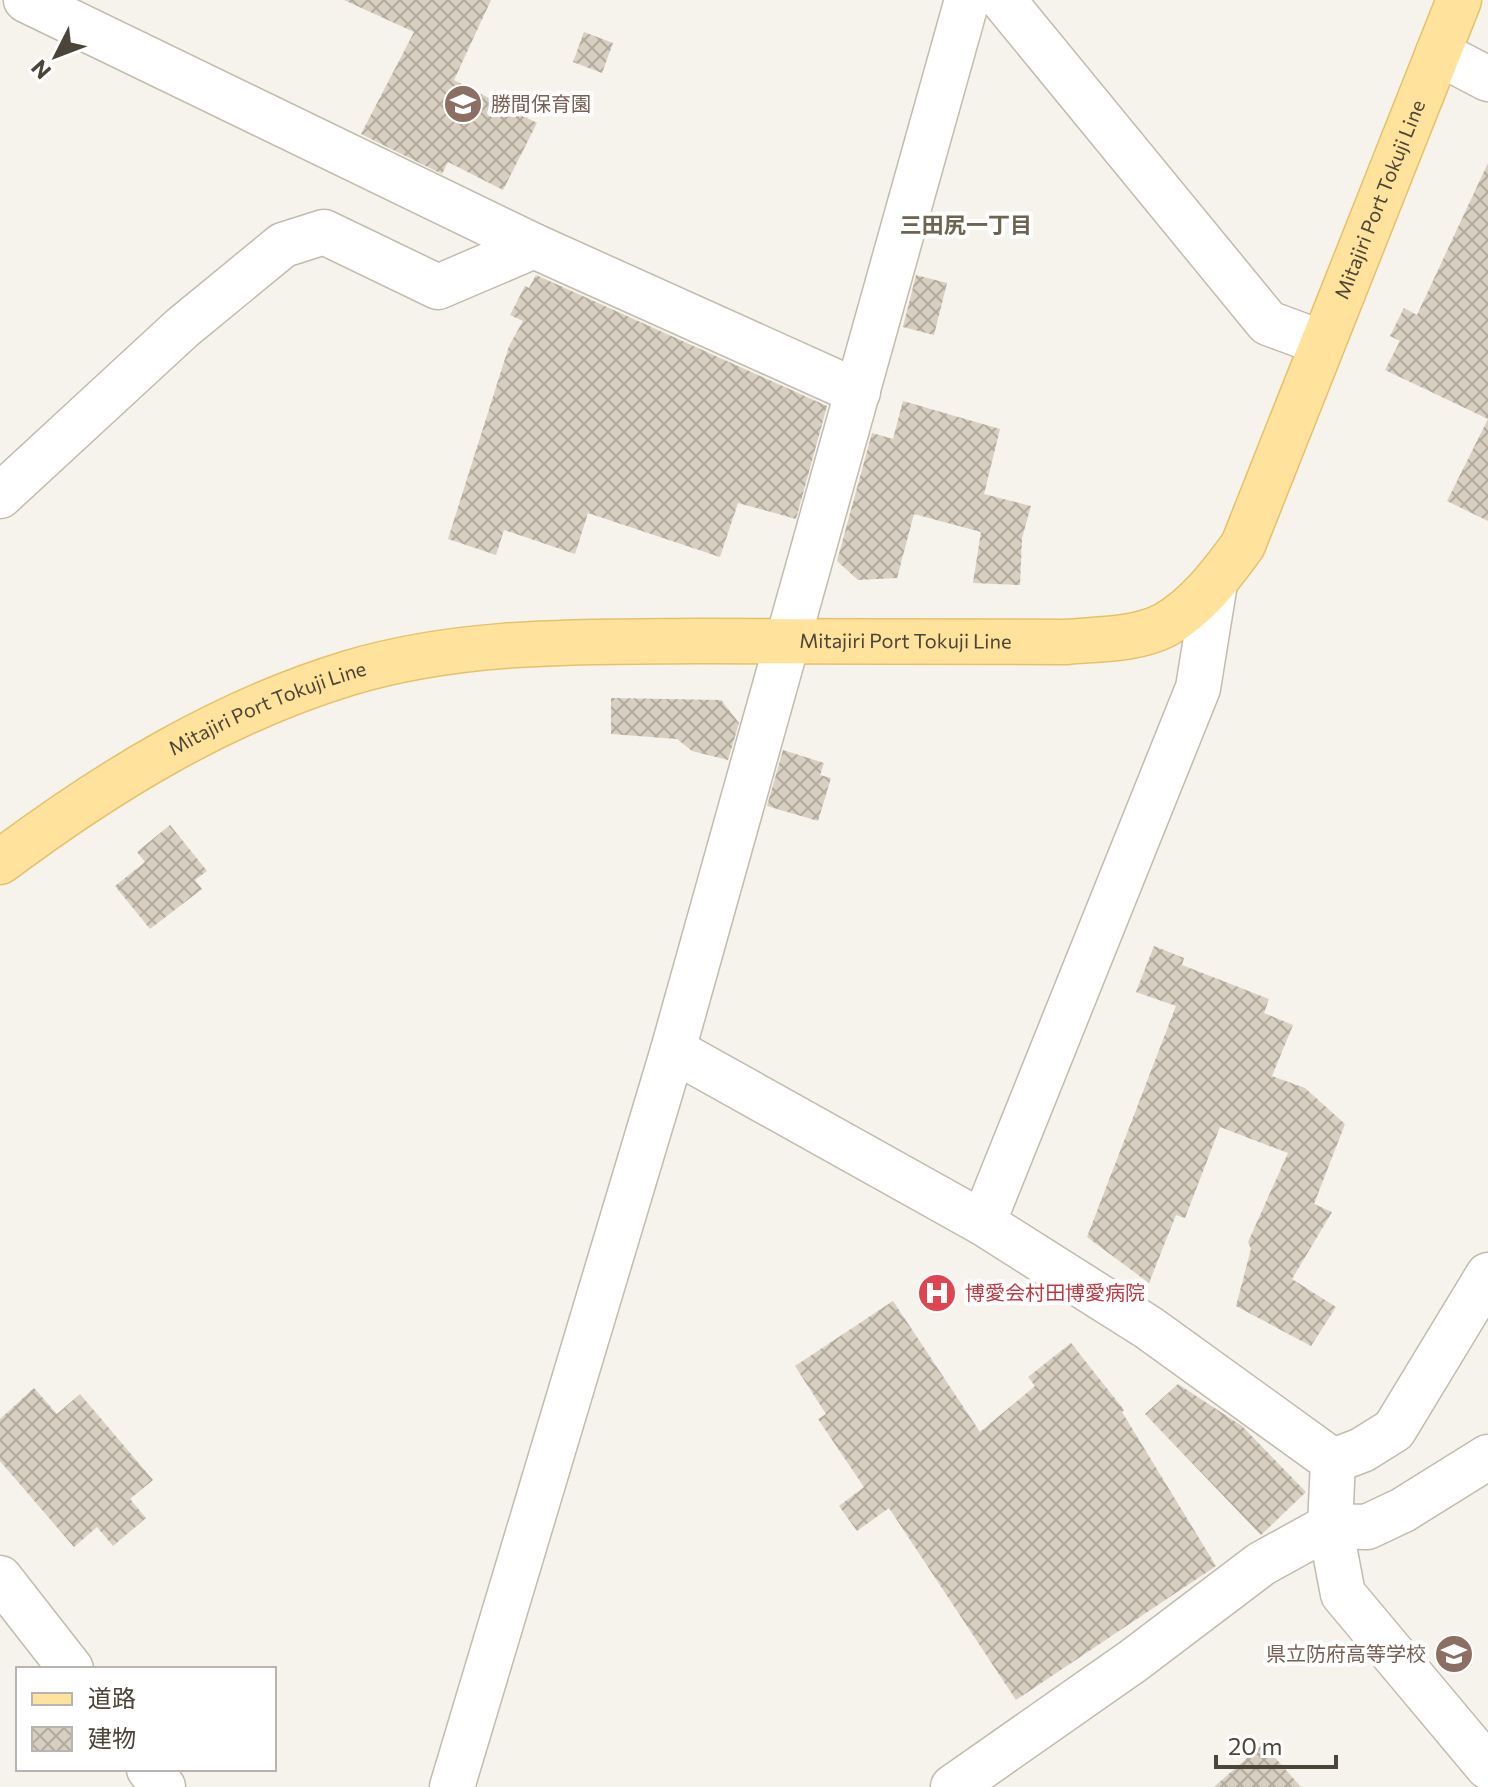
<svg xmlns="http://www.w3.org/2000/svg" width="1488" height="1787" font-family="Commissioner,'Noto Sans JP',sans-serif">
	<defs>
		<pattern id="building-cross-hatch" width="8" height="8" patternUnits="userSpaceOnUse" patternTransform="scale(2)"><rect width="8" height="8" fill="#d8cfc1"/><path d="M0 0l8 8M0 8l8-8" fill="none" stroke="#b1aa9e"/></pattern>
	</defs>
	<rect width="100%" height="100%" fill="#f6f3ec"/>
	<g fill="url(#building-cross-hatch)">
		<polygon points="344,0 491,0 454,80 537,123 503,190 448,162 442,174 361,134 414,32"/>
		<polygon points="584,32 613,43 602,73 573,62"/>
		<polygon points="1488,163 1488,521 1447,501 1488,419 1385,370 1400,341 1390,336 1404,308 1417,315"/>
		<polygon points="536,275 827,406 796,519 738,503 720,557 588,513 575,554 504,530 496,555 448,539 509,346 523,321 510,315 525,286 529,288"/>
		<polygon points="916,275 947,283 934,335 903,327"/>
		<polygon points="903,401 1000,429 984,494 1031,506 1022,538 1020,585 973,583 981,532 914,514 897,578 858,580 837,561 872,433 893,439"/>
		<polygon points="611,698 721,700 739,723 728,760 692,751 677,739 611,734"/>
		<polygon points="783,750 824,763 820,775 831,778 818,821 767,806"/>
		<polygon points="170,825 207,871 195,880 202,889 150,929 115,886 145,862 137,852"/>
		<polygon points="1154,946 1184,958 1182,965 1269,999 1264,1013 1293,1025 1272,1076 1305,1088 1345,1124 1314,1204 1332,1212 1292,1279 1336,1307 1311,1346 1236,1306 1251,1249 1248,1242 1288,1153 1220,1127 1185,1218 1176,1215 1149,1283 1087,1237 1176,1006 1136,992"/>
		<polygon points="893,1301 980,1432 1035,1386 1028,1377 1071,1343 1124,1410 1122,1412 1216,1566 1016,1700 889,1508 857,1531 839,1506 864,1487 818,1419 826,1414 795,1366"/>
		<polygon points="1178,1384 1242,1426 1306,1492 1261,1535 1145,1414"/>
		<polygon points="34,1388 57,1414 80,1394 153,1480 130,1499 146,1518 113,1546 97,1527 74,1547 0,1461 0,1419"/>
		<polygon points="1263,1744 1301,1787 1214,1787"/>
	</g>
	<g fill="none" stroke-linecap="round" stroke-linejoin="round">
		<defs>
			<g id="minor">
				<polyline points="26,0 534,246 858,392"/>
				<polyline points="1003,0 1268,323 1322,343"/>
				<polyline points="1438,53 1488,79"/>
				<polyline points="0,496 182,328 283,245 324,232 438,287 534,246"/>
				<polyline points="673,1050 983,1223 1149,1328 1333,1461 1330,1526 1343,1594 1488,1767"/>
				<polyline points="983,1223 1198,688 1215,583"/>
				<polyline points="1333,1461 1362,1450 1394,1430 1488,1275"/>
				<polyline points="0,1578 71,1669"/>
				<polyline points="149,1769 163,1787"/>
				<polyline points="452,1787 673,1050 967,0"/>
				<polyline points="953,1787 1133,1661 1261,1564 1330,1526 1367,1527 1403,1510 1488,1457"/>
			</g>
			<g id="major">
				<path id="s1" d="M0,862C107,782 221,712 349,673C462,639 580,642 697,641C820,641 943,641 1066,642C1096,639 1137,640 1165,625C1197,607 1222,574 1243,545L1459,0"/>
			</g>
		</defs>
		<use href="#minor" stroke="#c2bbae" stroke-width="47"/>
		<use href="#major" stroke="#e6c16a" stroke-width="47"/>
		<use href="#minor" stroke="#fff" stroke-width="44"/>
		<use href="#major" stroke="#ffe39c" stroke-width="44"/>
	</g>
	<defs>
		<symbol id="school-disc" viewBox="-11 -11 22 22"><circle r="9.5" fill="#8d6e63" stroke="#fff"/><path d="M0-5L7-2L0 1L-7-2ZM-4 1L0 2.5L4 1V4Q0 6-4 4Z" fill="#fff"/></symbol>
		<symbol id="hospital-disc" viewBox="-11 -11 22 22"><circle r="9.5" fill="#e0444e" stroke="#fff"/><path d="M-5-5h3v3.5h4V-5h3V5h-3V1.5h-4V5h-3Z" fill="#fff"/></symbol>
	</defs>
	<g fill-rule="evenodd">
		<use href="#school-disc" x="441" y="82" width="44" height="44"/>
		<use href="#hospital-disc" x="915" y="1271" width="44" height="44"/>
		<use href="#school-disc" x="1432" y="1632" width="44" height="44"/>
	</g>
	<g text-anchor="middle" stroke-width="8" stroke-linejoin="round" paint-order="stroke">
		<g font-size="20" fill="#785e54" stroke="#fff" text-anchor="start">
			<text x="491" y="111">勝間保育園</text>
			<text x="1426" y="1661" text-anchor="end">県立防府高等学校</text>
		</g>
		<g font-size="20" fill="#4b4439" stroke="#fff">
			<text dy="7" stroke="none"><textPath href="#s1" startOffset="1704">Mitajiri Port Tokuji Line</textPath></text>
			<text dy="7" stroke="none"><textPath href="#s1" startOffset="958">Mitajiri Port Tokuji Line</textPath></text>
			<text dy="7" stroke="none"><textPath href="#s1" startOffset="310">Mitajiri Port Tokuji Line</textPath></text>
		</g>
		<g font-size="20" fill="#be3a42" stroke="#fff" text-anchor="start">
			<text x="965" y="1300">博愛会村田博愛病院</text>
		</g>
		<g font-size="22" font-weight="bold" fill="#6e6250" stroke="#fff">
			<text x="966" y="233">三田尻一丁目</text>
		</g>
	</g>
	<rect x="16" y="1667" width="260" height="104" fill="#ffffff" stroke="#b7b4b0" stroke-width="2"/>
	<rect x="32" y="1693" width="40" height="12" fill="#ffe39c" stroke="#b7b4b0" stroke-width="2"/>
	<text x="88" y="1707" font-size="24" fill="#4b4439">道路</text>
	<rect x="32" y="1727" width="40" height="24" fill="url(#building-cross-hatch)" stroke="#b7b4b0" stroke-width="2"/>
	<text x="88" y="1747" font-size="24" fill="#4b4439">建物</text>
	<g transform="translate(56 56) rotate(228)" stroke="#ffffff" stroke-width="6" paint-order="stroke">
	<path d="M0-6L14 30L0 20L-14 30Z" fill="#4b4439"/>
	<text y="-12" font-size="22" font-weight="bold" text-anchor="middle" fill="#4b4439">N</text>
	</g>
	<path d="M1216 1755v12h120v-12" fill="none" stroke="#4b4439" stroke-width="4"/>
	<text x="1228" y="1755" font-size="24" fill="#4b4439" stroke="#ffffff" stroke-width="6" paint-order="stroke">20 m</text>
</svg>
